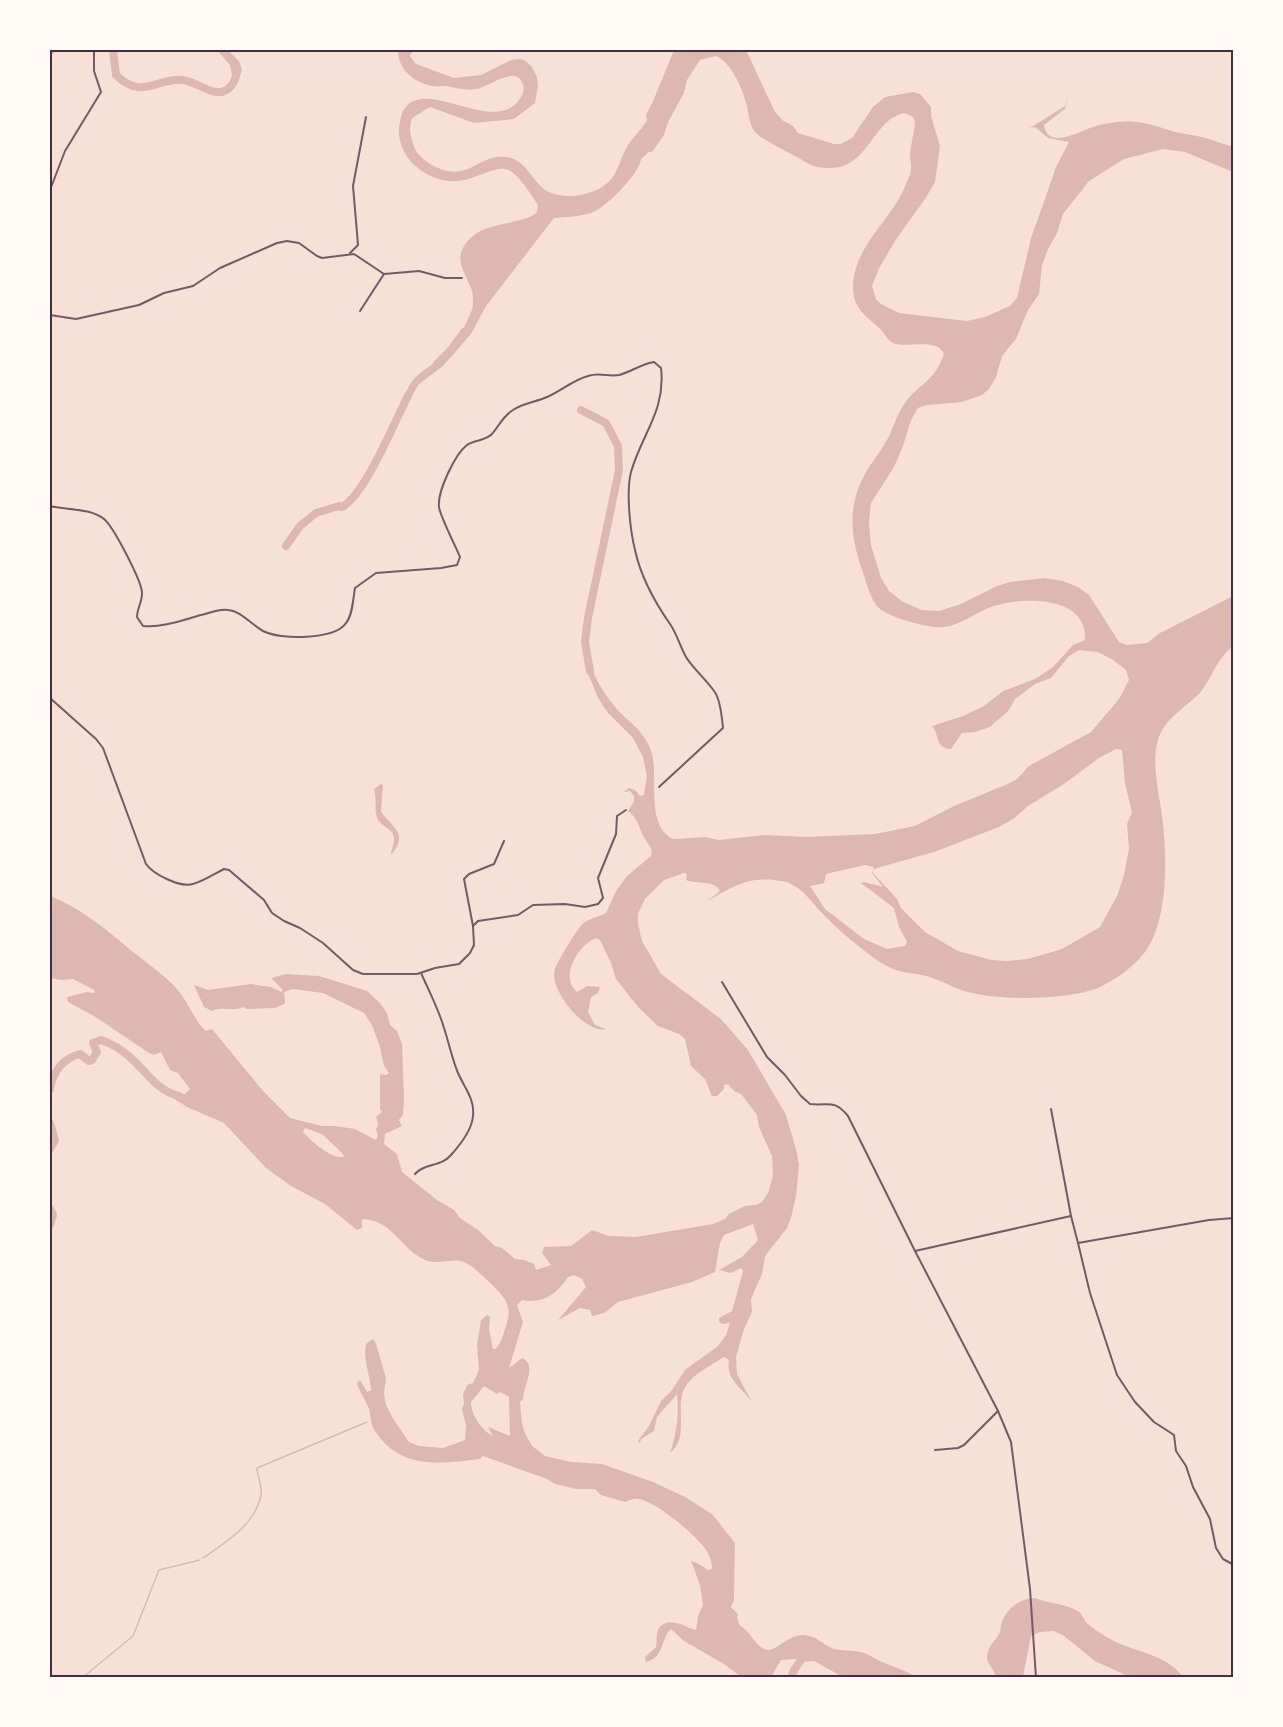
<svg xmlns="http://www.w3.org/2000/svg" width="1283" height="1727" font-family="Arial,sans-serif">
	<rect width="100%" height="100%" fill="#f7e1d7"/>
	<g fill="#dcb8b0" fill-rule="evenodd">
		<polygon points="217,50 228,50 239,61 242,70 239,79 232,75 230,65"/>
		<path d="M398,50H413L410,56L416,64L454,78L481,75L511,60L518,59L524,60L532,67L537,77L538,86L535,103L514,119L474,123L430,107L412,118C408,128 411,139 415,149C419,156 425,161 432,165C468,185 478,153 506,157C525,159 531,179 544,189C562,202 599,196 612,178C619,169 621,156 628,145C634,136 642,129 647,120L646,115L654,99L674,50H746L775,112L782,120L793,126L798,133L834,144H841L852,138L873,107L885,97L913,92L920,94L931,107V116L940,146L935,182L925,199L897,238L879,268L872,286L876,299L881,304L899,313L967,321L985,317L1010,306L1017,298L1031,238L1045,199L1056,167L1069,142L1048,138L1035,127L1030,128L1065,106L1068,95L1065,109L1044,125C1047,149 1077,133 1090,128C1097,125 1109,123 1117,122C1137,119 1156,126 1175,132C1184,134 1194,135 1202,137C1213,140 1223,144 1233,147V172L1185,152L1163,149L1124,159L1089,181L1063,214L1057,233L1048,249L1042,265L1039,294L1028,310L1016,339L1002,356L996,377L989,389L982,395L962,402L927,405L918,408L911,420L903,446L894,467L871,503L869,523L871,545L881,578L889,591L903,602L922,610L939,611L961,604L997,586L1010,582L1044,578L1063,581L1078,587L1089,595L1119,642L1127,645L1147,643L1160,633L1233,596V645C1226,653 1219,660 1214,670C1209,678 1206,686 1200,693C1186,707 1164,719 1158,740C1151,764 1159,791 1162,816C1167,854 1169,920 1145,952C1134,967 1115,980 1098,988C1067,1000 1001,1001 968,992C956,989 946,983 935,979C923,974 911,974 899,971C885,967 872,957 861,948C848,938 835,927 824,915C810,901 805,890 787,882C784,881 778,881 774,880C745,877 732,888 707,901L720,891C714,879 697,885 686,880L687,874L684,873L664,880L645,899L638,914V924L642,941L661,974L721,1019L748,1050L786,1115L797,1153L799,1165L796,1196L791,1218L787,1228L765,1256L762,1274L751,1299L752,1312L744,1329L736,1357L737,1374L752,1402C742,1388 725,1379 729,1360L724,1357C712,1365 694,1373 686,1386C673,1406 691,1436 670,1453C677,1434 679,1414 677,1394L657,1417L654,1431L641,1439L640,1443L638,1441L649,1426L661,1401L672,1390L685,1370L718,1346L726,1335L730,1323L722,1324L719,1321V1318L732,1311L743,1271L741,1268L731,1273L719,1270L742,1257L758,1240L753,1224L724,1235L720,1243L715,1272L692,1282L618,1302L604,1313L592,1316L590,1310L580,1308L558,1320L586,1287L582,1279L574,1275L568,1277C557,1294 543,1304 522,1300L517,1305L523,1322L509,1368L522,1358C538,1365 523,1386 523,1399L520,1402L522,1424L525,1433L532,1446L545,1456L571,1462L602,1464L653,1482L685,1497L712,1514L735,1543L734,1600L731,1607L738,1614L737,1618L740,1626C751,1631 754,1646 767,1650C775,1652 789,1634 804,1635C817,1636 823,1645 834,1649C843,1651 852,1650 861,1652C869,1654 875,1659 882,1662C894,1667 905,1670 916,1677H843L814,1661L800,1662L795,1659L781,1660L771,1677H741L724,1664L684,1641L671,1629C661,1638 664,1658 646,1662L645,1657L656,1647C657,1642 656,1632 659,1628C670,1615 686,1628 696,1630L698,1616L703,1605L700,1585L691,1561L697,1563L708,1570L712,1569C712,1562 710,1557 707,1551C695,1534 658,1503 639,1499C633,1498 630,1500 625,1502L601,1495L595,1489H576L555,1484L547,1479L483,1456L480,1459C441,1464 400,1470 375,1431C370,1424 371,1416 369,1409C366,1400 359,1392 357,1383L360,1380L367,1392L371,1390C370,1375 363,1360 366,1344L373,1339L376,1344L386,1378L384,1394L386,1405L394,1420L409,1442L419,1446L443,1448L465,1440L466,1425L462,1409L464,1403L463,1394L467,1385L473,1383L479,1370L477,1345L481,1320L487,1315L490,1317L489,1329L493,1349H495C502,1343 502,1337 505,1329C515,1303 503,1296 486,1279C478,1272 470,1263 460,1261C453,1259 437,1264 428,1261C402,1252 394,1221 364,1219L362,1220V1228L357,1230L325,1204L291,1186L266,1168L224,1123L187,1107L165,1093L185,1094L190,1089L178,1073L170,1070L161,1052L154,1055L149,1053L94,1016L68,1002L67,997L87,992L95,993L94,990L73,979L61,980L50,978V896C81,908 107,930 133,952C149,965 168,977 181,994C189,1005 197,1024 206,1031L212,1029L263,1091L290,1118L322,1126H335L355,1129L376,1140L378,1135L376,1130L378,1124L376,1117L382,1112L380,1109V1076L381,1074L386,1075L389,1073L384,1066L380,1047L372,1025L364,1013L323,993L293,989L284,992L285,1002L284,1004L275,1008L247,1009L243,1007C233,1012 222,1006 212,1011L204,1007L194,985L208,990L251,984L271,987L281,992L283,990L271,978L287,974L319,976L367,991L380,1003L387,1013L390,1025L397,1031L402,1044L404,1099L403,1115L399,1120L402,1126L385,1134L384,1144L397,1154L402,1172L437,1200L454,1210L460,1218L478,1230L495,1246L502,1248L515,1259L524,1260L534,1264L536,1270L551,1265L542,1253L544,1247L571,1246L592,1230L609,1236L636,1237L713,1224L725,1219L729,1214L745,1206L756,1205L762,1202L768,1193L773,1176L772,1156L759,1127L757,1115L741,1094L734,1091L728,1084L724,1085V1089L717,1096H712L705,1079L691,1066L685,1039L679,1034L658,1026L639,1008L616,979L611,963L600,940L596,938C578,945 559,977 577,992L587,986L600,987L598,993L591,997L588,1012L595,1025L606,1029C585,1034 548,989 555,969C558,961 578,926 585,922C591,918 599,917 606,913L616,891L627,876L651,856C653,847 649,846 645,839C638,827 639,819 628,811L634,802V796L630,791L624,792L629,788L635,790L640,796L644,795L647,776L643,757L633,738L608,713L598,698L585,666L586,654C592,671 600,689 612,703C625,721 641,726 650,748C661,773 643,824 673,839L705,837L719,840L765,835L806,837L875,834L915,826L954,806L1010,783L1017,779L1029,766L1091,732L1119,699L1129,680L1126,670L1113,660L1098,652L1079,650L1069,656L1051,678L1035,684L1015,699L1009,710L990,727L975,732L962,733L951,749C935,748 940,736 932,726L963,716L984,706L1003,691L1035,679L1053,667L1073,645L1085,640C1088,595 1022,597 994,606C977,611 962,625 944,627C929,629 885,617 876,605C868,593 866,580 861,567C849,530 848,501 869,467C875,458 882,449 887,440C894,428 896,415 905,403C919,383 934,383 944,354C937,337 906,349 893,343C888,341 885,334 881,330C868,317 854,310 853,290C852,256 877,232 895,205C901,197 905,186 909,177C913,169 910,162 910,154C911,143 914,133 915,122L913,117L905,113C872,119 869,169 829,168C822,168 813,167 807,163C793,154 765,142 755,132C749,125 749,115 747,106C743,90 732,63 716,56L700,60L687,80L684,93L668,122L664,135L652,152H649L641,159C639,174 606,208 591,213C578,217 566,217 554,218L486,306L471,334L443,366L419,384L406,406C401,369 446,367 459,337C463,328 473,312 473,304C473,298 473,290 470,286C464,271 454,259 466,243C482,222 510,226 532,216L537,212L538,205C532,196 516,170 505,169C489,167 471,184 448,181C419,177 393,151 400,121C401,116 402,112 405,108C427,76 500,140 522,95C525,90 524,83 519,78C509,70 488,87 477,89C466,91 457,88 446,86C441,86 437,87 432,86C414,82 398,70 398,50ZM1116,749L1122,750L1125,783L1132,813L1127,824L1129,849L1124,875L1118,894L1100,927L1062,949L1028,959L1006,961L992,960L958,951L925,932L901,908L897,899L873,873V870L877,868L934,852L999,827L1013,819L1028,806L1064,784L1099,758ZM865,865L874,867L872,873L883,887L864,882L861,883L894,908L899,927L907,942L905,946L887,949L864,939L825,909L810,886L824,883L826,874ZM305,1128L322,1134L342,1153L344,1157C331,1159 312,1142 303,1132ZM484,1386L497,1394L500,1392L509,1397L510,1436L488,1427L493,1436C482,1431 471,1414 471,1402Z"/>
		<path d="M381,784L383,785L381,811C389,826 411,832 391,855C391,850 394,845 394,840C395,828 380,827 377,818C374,807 377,799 374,789Z"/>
		<path d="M1035,1598C1049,1604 1066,1603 1079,1612C1083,1615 1084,1620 1087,1623C1090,1627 1108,1638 1114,1641C1138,1653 1166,1654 1183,1677H1130L1095,1661L1064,1636L1054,1631L1040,1632L1031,1636L1023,1677H995C996,1669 987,1666 987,1657C988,1646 993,1643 998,1636C1001,1632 1000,1627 1002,1622C1006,1609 1022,1597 1035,1598Z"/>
	</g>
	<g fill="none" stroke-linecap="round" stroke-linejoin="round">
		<g stroke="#dcb8b0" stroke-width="1.5">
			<path d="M203,1558C226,1542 255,1525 261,1495C263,1487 257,1476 257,1468L367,1422"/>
			<polyline points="82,1678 133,1636 159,1570 200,1560"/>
		</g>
		<g stroke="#dcb8b0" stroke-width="8">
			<path d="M113,50L116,75C142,101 158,77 183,80C199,82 218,102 231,86C236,80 237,75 236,68"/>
			<polyline points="50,51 51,50"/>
			<polyline points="437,364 451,350 464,332"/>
			<polyline points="581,410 606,423 618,446 619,470 588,618 585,642 590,671"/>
			<path d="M286,546L300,526L316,513L339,506L342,507C366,494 395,420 409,394"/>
			<path d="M50,1089C53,1072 62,1059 80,1054L89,1061L92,1060L97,1052L93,1043L101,1040C110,1043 119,1048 126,1054C145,1068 154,1090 179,1096"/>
			<polyline points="50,1123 55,1140 50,1149"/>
			<polyline points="50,1209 53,1215 50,1225"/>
			<polyline points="791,1678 794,1670 806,1653"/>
		</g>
		<g stroke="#755966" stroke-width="2">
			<polyline points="350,253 358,245 353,186 366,117"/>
			<polyline points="360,311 384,274"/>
			<polyline points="50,315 76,319 139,305 164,293 193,286 220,268 277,243 287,241 299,243 317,256 322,258 354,254 384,274 419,271 445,278 462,278"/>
			<path d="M50,506C67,510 90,508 104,519C113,526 143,583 142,594C142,602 137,609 137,617L143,626C162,628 183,620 201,615C210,613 220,608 228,610C241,611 252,625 263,631C280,640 335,640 346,623C353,615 353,598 355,588L376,573L441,568L457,565L460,557C456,547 440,516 439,507C437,492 455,454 467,445C474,440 485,441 492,434C499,426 503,416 513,410C523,403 536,402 547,397C561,391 573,380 588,376C599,372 608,377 619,375C631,372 641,364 654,362L661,368C666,410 642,434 631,472C626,492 630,530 635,550C641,578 654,601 670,624C677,634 680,646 686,657C693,669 713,686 717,696C721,706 722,717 723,728L659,787"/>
			<polyline points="504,841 494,864 469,874 464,879 473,926 478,921 518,915 533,905 565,904 585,907 598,904 603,898 598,878 616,834 617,816 626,810"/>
			<path d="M722,982L767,1057L785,1075L801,1096L810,1104C829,1106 834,1099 848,1116L915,1251L1071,1216L1078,1243L1209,1220L1234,1218"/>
			<polyline points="1051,1109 1071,1216"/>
			<path d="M415,1174C424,1163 441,1167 451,1155C460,1145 472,1130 473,1116C475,1099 464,1087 458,1073C452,1059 449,1043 444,1028C439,1010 429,991 421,973"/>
			<polyline points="1078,1243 1090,1293 1117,1375 1135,1402 1154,1422 1174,1435 1176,1451 1186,1466 1193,1487 1210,1519 1216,1548 1223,1559 1234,1565"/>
			<polyline points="935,1450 958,1448 964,1445 998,1411"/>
		</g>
		<g stroke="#755966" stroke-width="2">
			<polyline points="50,190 65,151 101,92 94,71 94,50"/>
			<path d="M50,698L96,739L103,748L146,864C153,874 180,888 193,884C204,881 214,874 224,869L229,870L264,900L272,913L284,921L300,928L323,943L353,970L363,974H417L435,968L459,964L470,953L474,945L473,926"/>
			<polyline points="915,1251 998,1411 1011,1442 1030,1589 1036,1678"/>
			<polyline points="50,1670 52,1678"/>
		</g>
	</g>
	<rect width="1283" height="1727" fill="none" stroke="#fffaf5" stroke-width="102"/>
	<rect x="51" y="51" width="1181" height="1625" fill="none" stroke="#4a2c40" stroke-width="2"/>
</svg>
